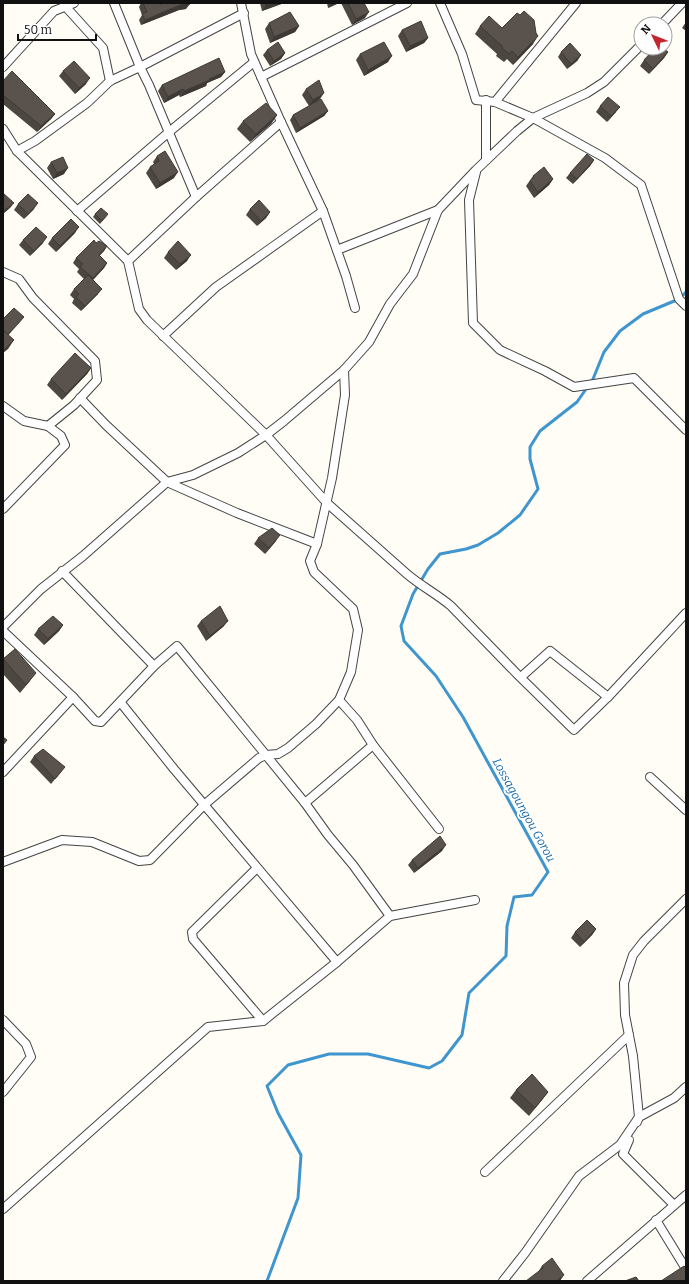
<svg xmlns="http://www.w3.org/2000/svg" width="689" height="1284" font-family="Bitter,serif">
	<rect width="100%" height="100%" fill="#fffdf5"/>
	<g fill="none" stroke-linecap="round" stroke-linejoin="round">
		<polyline stroke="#3f96cf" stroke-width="3" points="267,1281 298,1198 301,1155 278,1113 267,1086 288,1065 329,1054 368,1054 429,1068 442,1061 462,1035 469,993 506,956 507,926 514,897 532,895 548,872 463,717 436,676 404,641 401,626 413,594 428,569 440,554 466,549 478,545 498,533 520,515 538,489 530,459 530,447 540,431 577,402 593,379 604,352 620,331 643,314 679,299 686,292"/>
		<defs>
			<g id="street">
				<polyline points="114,3 140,67 149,85 196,197"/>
				<polyline points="241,3 251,54 281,122 323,211 346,276 355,308"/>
				<polyline points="440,3 462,54 476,100 495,102 533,118 605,158 641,185 679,299 686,306"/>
				<polyline points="65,6 103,48 110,81"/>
				<polyline points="662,24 682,3"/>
				<polyline points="3,67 54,11 74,3"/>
				<polyline points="261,77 407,3"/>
				<polyline points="495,102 576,3"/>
				<path d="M3,129L17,151L128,261L139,309L147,320L266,435L327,503L407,574C421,586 437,594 451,606L519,676L574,730L608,697L686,613"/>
				<polyline points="17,151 35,141 87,103 110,81 140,67 244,13"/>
				<polyline points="486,160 486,100"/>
				<polyline points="476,172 469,200 473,323 500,350 545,371 574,387 634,378 686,430"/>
				<polyline points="77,211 169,132 254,62"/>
				<polyline points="337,250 438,210"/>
				<polyline points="128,261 196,197 281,122"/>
				<polyline points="3,272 19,279 33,298 95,361 97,380 74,405 48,426 24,421 3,406"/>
				<polyline points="163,336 216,287 323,211"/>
				<polyline points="80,398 106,425 167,482 237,513 317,544"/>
				<polyline points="3,509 65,445 61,436 48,426"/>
				<polyline points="62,571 154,666"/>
				<polyline points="3,627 41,589 83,556 167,482 193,475 238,453 266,435 284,421 344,370 369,342 390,304 413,274 438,210 476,170 517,131 533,118 587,93 604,82 641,45"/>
				<polyline points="3,631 73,697 95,721 101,722 154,666 177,646 305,803 328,835 353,865 390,916"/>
				<polyline points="521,677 550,651 608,697"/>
				<polyline points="339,700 357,720 373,745 439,829"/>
				<polyline points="121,703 174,769 337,962"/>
				<polyline points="3,772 73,697"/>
				<polyline points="650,777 686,810"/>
				<polyline points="305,803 373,745"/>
				<polyline points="3,862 62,840 92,842 139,861 150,860 204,805 259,758 266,755 278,754 288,748 316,724 339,700 351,672 358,630 353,609 314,572 310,561 317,544 332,478 345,395 344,370"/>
				<polyline points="257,868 192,932 193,939 263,1021"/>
				<polyline points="3,1020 26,1044 31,1057 3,1092"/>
				<polyline points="637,1122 639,1117 674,1098 686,1087"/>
				<polyline points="629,1140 623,1154 674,1205"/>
				<polyline points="485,1172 629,1035"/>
				<polyline points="3,1209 208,1027 263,1021 337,962 390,916 475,900"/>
				<polyline points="656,1220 686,1269"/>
				<polyline points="503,1281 525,1253 579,1176 620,1145 639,1117 633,1056 625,1015 624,983 633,955 644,941 686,899"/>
				<polyline points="587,1281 686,1195"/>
			</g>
		</defs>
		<use href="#street" stroke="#444" stroke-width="10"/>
		<use href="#street" stroke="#fff" stroke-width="8"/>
	</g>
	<g fill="#4d4742">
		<polygon points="141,3 158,3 159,5 186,9 179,10 141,25 139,20 142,15 139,7"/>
		<polygon points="260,3 284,3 262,11"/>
		<polygon points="327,3 339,3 328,8"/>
		<polygon points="341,3 364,3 365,18 352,25"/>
		<polygon points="686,22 686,31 682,28"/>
		<polygon points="269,23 299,26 295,32 270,43 265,29"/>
		<polygon points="480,26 502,28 533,44 513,65 507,59 504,62 496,56 497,54 475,34"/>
		<polygon points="402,30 428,38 424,43 406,52 398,36"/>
		<polygon points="267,50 285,53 281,59 270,66 263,55"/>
		<polygon points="561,52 581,55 577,61 567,69 558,57"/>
		<polygon points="668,52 664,58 649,74 640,66 644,60"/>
		<polygon points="360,54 388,62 364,76 356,60"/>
		<polygon points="63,71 86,84 75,94 59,76"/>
		<polygon points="225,72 221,77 207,83 206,86 180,97 179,95 164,103 158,91 162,85"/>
		<polygon points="3,81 55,114 51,119 37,132 3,104"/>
		<polygon points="306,89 320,99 309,106 302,95"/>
		<polygon points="600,106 616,112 607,122 596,112"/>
		<polygon points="328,111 324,116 296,133 290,120 293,115"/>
		<polygon points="277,115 271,124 250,142 237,129 243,121"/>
		<polygon points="157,156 174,178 156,189 146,173 150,167 154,164 153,162"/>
		<polygon points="594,160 590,166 573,184 566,178 570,173"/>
		<polygon points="51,162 64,174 53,179 47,168"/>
		<polygon points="533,176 553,179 549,185 534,198 526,186"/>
		<polygon points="18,204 34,209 24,219 14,210"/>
		<polygon points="250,209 270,212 266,218 257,226 246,215"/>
		<polygon points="95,214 108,214 100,224 93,217"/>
		<polygon points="75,233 56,252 48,244 52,238"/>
		<polygon points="23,240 43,243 30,256 19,245"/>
		<polygon points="96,243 107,246 104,251 99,256 107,263 104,268 93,280 98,294 81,311 72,303 74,299 70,295 74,289 84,279 77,272 79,269 73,263 76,258"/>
		<polygon points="168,252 187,261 176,270 164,258"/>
		<polygon points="91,368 87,374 62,400 47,385 51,379"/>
		<polygon points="258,538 276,541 265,554 254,544"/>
		<polygon points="201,621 224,626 206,641 197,626"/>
		<polygon points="63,625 59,631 44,645 34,635 38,629"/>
		<polygon points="15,649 30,681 20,693 3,674 3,660"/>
		<polygon points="34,756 61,772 51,784 30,762"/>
		<polygon points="442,851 414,873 408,865 412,860"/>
		<polygon points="596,929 592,935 580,947 571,938 575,932"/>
		<polygon points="516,1090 548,1092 542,1100 529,1116 510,1098"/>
		<polygon points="542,1266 561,1280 538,1272"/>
	</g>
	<g fill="#3f3936">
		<polygon points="272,3 284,3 262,11 266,5"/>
		<polygon points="332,3 339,3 328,8"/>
		<polygon points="182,4 190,4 186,9 179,10 141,25 145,20"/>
		<polygon points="369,12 365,18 352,25 356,19"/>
		<polygon points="299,26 295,32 270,43 274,37"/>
		<polygon points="538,36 533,44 513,65 518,57"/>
		<polygon points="428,38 424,43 406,52 410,46"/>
		<polygon points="668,52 664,58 649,74 653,69"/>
		<polygon points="285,53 281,59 270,66 274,61"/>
		<polygon points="581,55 577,61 567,69 571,64"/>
		<polygon points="392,56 388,62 364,76 368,70"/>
		<polygon points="225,72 221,77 207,83 206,86 180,97 184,91"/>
		<polygon points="90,78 86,84 75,94 79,88"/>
		<polygon points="183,89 179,95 164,103 168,97"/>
		<polygon points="324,93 320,99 309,106 313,100"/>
		<polygon points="620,107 616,112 607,122 611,116"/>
		<polygon points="328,111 324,116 296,133 300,128"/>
		<polygon points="55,114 51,119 37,132 41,126"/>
		<polygon points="277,115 271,124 250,142 256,134"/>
		<polygon points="594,160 590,166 573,184 577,179"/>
		<polygon points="68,168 64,174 53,179 57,173"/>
		<polygon points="178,172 174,178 156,189 160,183"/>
		<polygon points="553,179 549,185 534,198 538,192"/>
		<polygon points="14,203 10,208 3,214 3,211"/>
		<polygon points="38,203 34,209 24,219 28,214"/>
		<polygon points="270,212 266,218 257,226 261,221"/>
		<polygon points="79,227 75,233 56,252 60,246"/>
		<polygon points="47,237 43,243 30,256 34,251"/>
		<polygon points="107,246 104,251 95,260 99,255"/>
		<polygon points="191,255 187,261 176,270 180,264"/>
		<polygon points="107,263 104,268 90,283 93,278"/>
		<polygon points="102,289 98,294 81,311 85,306"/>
		<polygon points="24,317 20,322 4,340 7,335"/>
		<polygon points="14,340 8,349 3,353 3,351"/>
		<polygon points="91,368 87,374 62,400 66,394"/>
		<polygon points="280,535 276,541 265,554 269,548"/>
		<polygon points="228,621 224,626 206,641 210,636"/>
		<polygon points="63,625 59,631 44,645 48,639"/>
		<polygon points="446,845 442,851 414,873 418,868"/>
		<polygon points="596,929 592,935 580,947 584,942"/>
		<polygon points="564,1275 560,1281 556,1281"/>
	</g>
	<g fill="#5a524d" stroke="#3f3936">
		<polygon points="143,3 158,3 159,5 164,3 190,3 190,4 182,4 145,20 142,14 147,12"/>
		<polygon points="265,3 272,3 266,5"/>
		<polygon points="348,3 364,3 369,12 356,19"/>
		<polygon points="524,11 534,20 536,33 538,36 518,57 512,51 509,54 502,48 503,47 480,26 489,16 502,28 517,13 520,15"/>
		<polygon points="290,12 299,26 274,37 269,23"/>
		<polygon points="421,21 428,38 410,46 402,30"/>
		<polygon points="278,42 285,53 274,61 267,50"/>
		<polygon points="384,42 392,56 368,70 360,54"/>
		<polygon points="570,43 581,55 571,64 561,52"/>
		<polygon points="655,48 663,48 668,52 653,69 644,60"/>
		<polygon points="219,58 225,72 209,79 210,80 184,91 183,89 168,97 162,85"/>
		<polygon points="74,61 90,78 79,88 63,71"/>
		<polygon points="12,71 55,114 41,126 3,95 3,81"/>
		<polygon points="319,80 324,93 313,100 306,89"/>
		<polygon points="608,97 620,107 611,116 600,106"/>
		<polygon points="321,99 328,111 300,128 293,115"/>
		<polygon points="266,103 277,115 256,134 243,121"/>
		<polygon points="165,151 178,172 160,183 150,167 159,161 157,156"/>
		<polygon points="587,154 594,160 577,179 570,173"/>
		<polygon points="63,157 68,168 57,173 51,162"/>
		<polygon points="544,167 553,179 538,192 530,181 534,177 533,176"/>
		<polygon points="3,193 14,203 3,211"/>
		<polygon points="28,194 38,203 28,214 18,204"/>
		<polygon points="259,200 270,212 261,221 250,209"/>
		<polygon points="101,208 108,214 102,221 95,214"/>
		<polygon points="71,219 79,227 60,246 52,238"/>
		<polygon points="36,227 47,237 34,251 23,240"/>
		<polygon points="94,240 96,243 99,241 107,246 99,255 107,263 93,278 80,267 83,264 76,258"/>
		<polygon points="178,241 191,255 180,264 168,252"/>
		<polygon points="88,275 102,289 85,306 76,297 79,294 74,289"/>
		<polygon points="14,308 24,317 8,334 3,330 3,319"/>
		<polygon points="3,330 14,340 3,351"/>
		<polygon points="75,353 91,368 66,394 51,379"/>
		<polygon points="272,528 280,535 269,548 258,538"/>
		<polygon points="220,606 228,621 210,636 201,621"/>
		<polygon points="53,616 63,625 48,639 38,629"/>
		<polygon points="15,649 36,673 26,685 3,659"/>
		<polygon points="3,737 7,740 3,745"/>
		<polygon points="43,749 65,767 55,779 34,756"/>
		<polygon points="440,836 446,845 418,868 412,860"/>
		<polygon points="587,920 596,929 584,942 575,932"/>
		<polygon points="532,1074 548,1092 535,1108 516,1090"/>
		<polygon points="552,1258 564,1275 556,1281 526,1281 543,1268 542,1266"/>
		<polygon points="684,1266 686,1268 686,1281 661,1281"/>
		<polygon points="636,1277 639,1281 625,1281"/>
	</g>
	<g text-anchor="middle" stroke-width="4" stroke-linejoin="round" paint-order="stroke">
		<g font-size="12" font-style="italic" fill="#1768a6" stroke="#fff">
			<text transform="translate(524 810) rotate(61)" y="4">Lossagoungou Gorou</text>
		</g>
	</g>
	<rect width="689" height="1284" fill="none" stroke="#111111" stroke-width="8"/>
	<g transform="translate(653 36) rotate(313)"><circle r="19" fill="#ffffff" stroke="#a0a0a0"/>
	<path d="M0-3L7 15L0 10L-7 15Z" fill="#c4262e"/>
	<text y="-6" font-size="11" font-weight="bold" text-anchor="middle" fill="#111111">N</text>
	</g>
	<path d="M18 34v6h78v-6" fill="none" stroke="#111111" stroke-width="2"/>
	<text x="24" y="34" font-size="12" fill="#111111" stroke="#ffffff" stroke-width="3" paint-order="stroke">50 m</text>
</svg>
